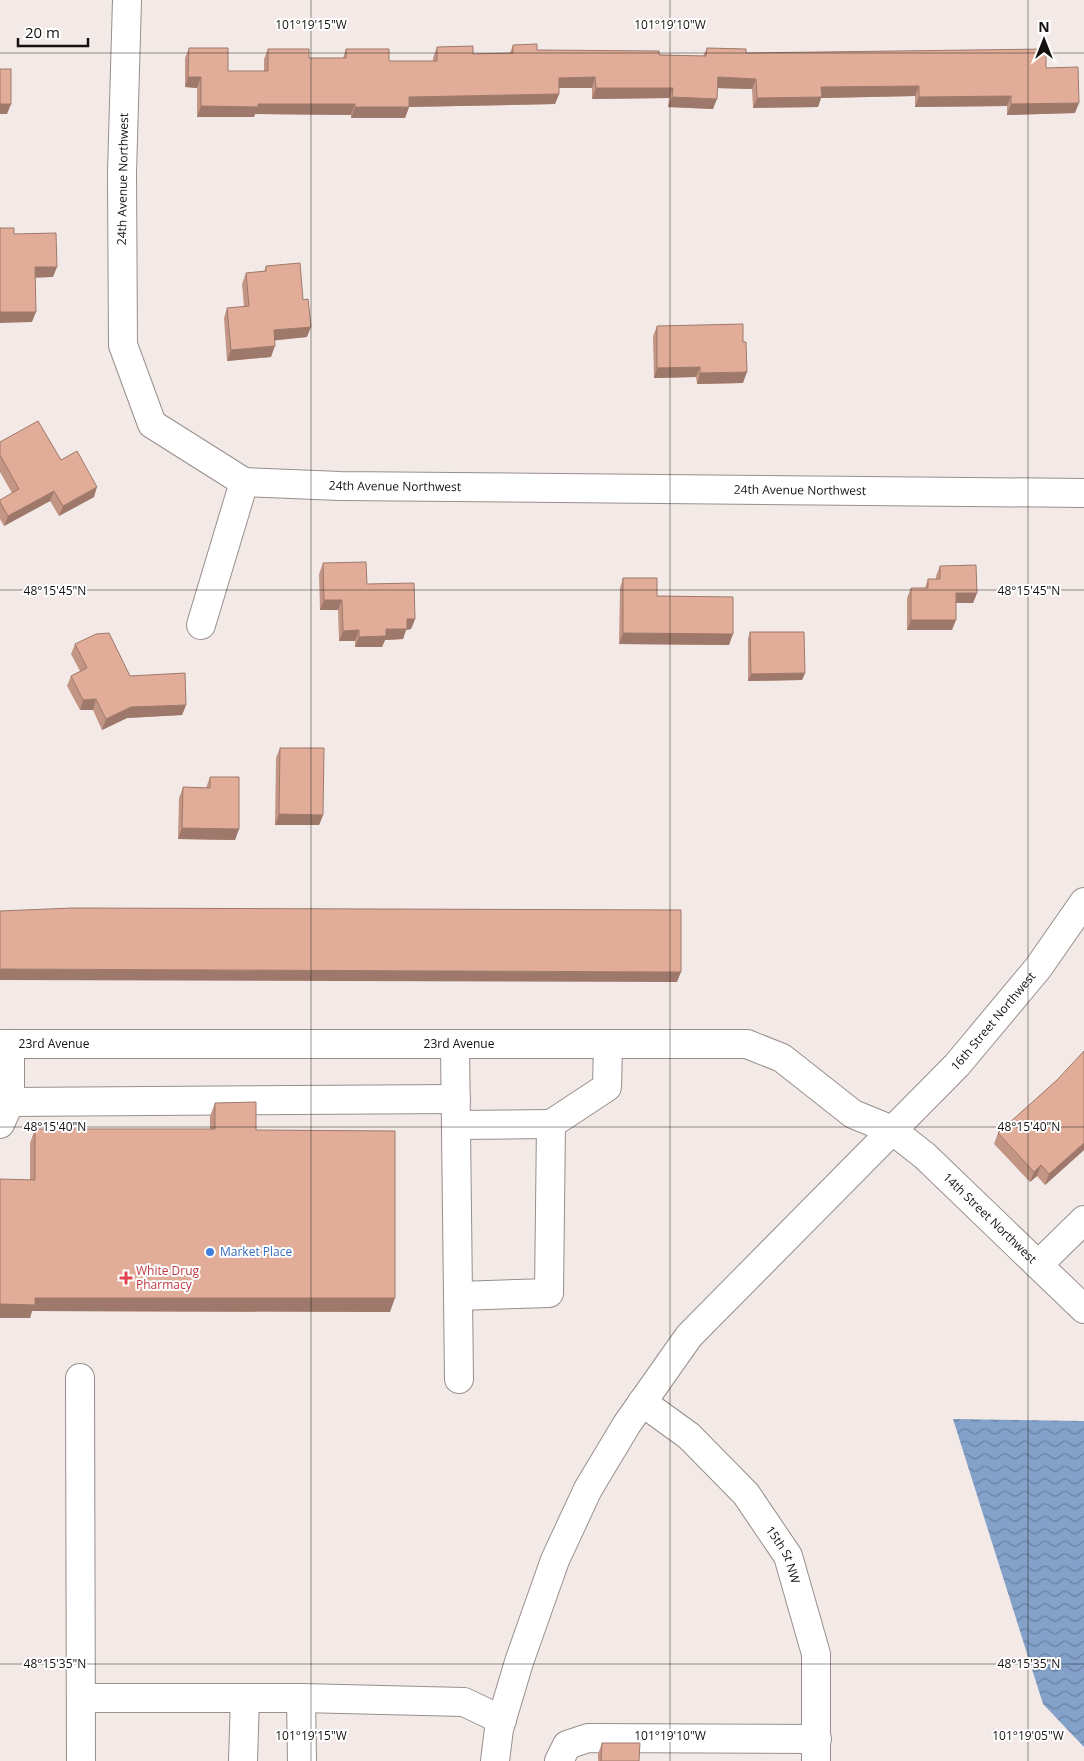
<svg xmlns="http://www.w3.org/2000/svg" width="1084" height="1761" font-family="'Open Sans',sans-serif">
	<defs>
		<pattern id="water-waves" width="16" height="10" patternUnits="userSpaceOnUse" patternTransform="scale(1.25)"><rect width="16" height="10" fill="#83a1c9"/><path d="M0 5q4-4 8 0t8 0" fill="none" stroke="#6a82a2"/></pattern>
	</defs>
	<rect width="100%" height="100%" fill="#f3eae7"/>
	<polygon fill="url(#water-waves)" points="953,1419 1084,1421 1084,1747 1043,1704"/>
	<g fill="none" stroke-linecap="round" stroke-linejoin="round">
		<defs>
			<g id="minor">
				<path id="s1" d="M127,0L122,173L123,345L152,424L244,482L340,486L1084,493"/>
				<polyline points="201,625 244,482"/>
				<path id="s2" d="M0,1044H747L782,1058L853,1114L892,1130L925,1156L1084,1309"/>
				<polyline points="10,1044 10,1102 456,1099"/>
				<polyline points="455,1045 459,1379"/>
				<polyline points="0,1124 10,1102"/>
				<polyline points="456,1125 551,1124"/>
				<polyline points="1038,1265 1084,1220"/>
				<polyline points="458,1296 549,1293 551,1124 607,1087 608,1046"/>
				<polyline points="80,1378 81,1761"/>
				<path id="s3" d="M642,1402L689,1436L746,1494L788,1556L816,1654V1761"/>
				<polyline points="82,1698 301,1698 464,1702 502,1720"/>
				<polyline points="301,1698 302,1761"/>
				<polyline points="243,1761 245,1698"/>
				<path id="s4" d="M495,1761L499,1729L519,1662L555,1560L588,1489L627,1424L689,1336L957,1065L1038,968L1084,902"/>
				<polyline points="559,1761 567,1745 588,1738 817,1739"/>
			</g>
		</defs>
		<use href="#minor" stroke="#978f8c" stroke-width="30"/>
		<use href="#minor" stroke="#fff" stroke-width="28"/>
	</g>
	<g fill="#c29584">
		<polygon points="513,45 537,50 703,56 707,48 746,53 1046,68 1075,113 1007,115 1007,106 915,107 915,96 821,98 818,107 753,108 752,89 717,88 713,109 668,107 669,98 592,99 592,88 559,88 559,94 555,104 409,107 405,118 351,118 351,115 255,114 254,117 197,117 197,88 185,87 185,58 189,48 228,71 264,71 264,59 268,49 309,58 343,58 346,49 389,61 433,61 433,58 437,47 473,54 510,53"/>
		<polygon points="266,266 307,337 274,340 271,357 227,361 224,318 227,308 244,307 242,284 246,273 264,272"/>
		<polygon points="657,326 743,383 697,384 696,377 654,378 653,336"/>
		<polygon points="0,442 61,460 94,497 59,516 50,501 4,526 0,519 0,500 12,493 0,472"/>
		<polygon points="323,563 367,584 415,619 411,629 406,630 403,639 385,640 382,647 355,647 355,641 339,641 338,610 320,610 319,574"/>
		<polygon points="940,566 977,593 973,603 956,603 952,630 907,630 907,598 911,588 925,588 928,579 936,579 936,576"/>
		<polygon points="623,578 657,596 729,645 619,644 620,588"/>
		<polygon points="750,632 805,673 802,680 748,681 748,639"/>
		<polygon points="75,644 130,676 186,705 182,715 127,718 102,730 93,710 80,710 67,686 71,676 80,671 71,654"/>
		<polygon points="280,748 323,815 319,825 275,825 276,758"/>
		<polygon points="210,777 239,829 235,840 178,839 179,798 183,787 206,788"/>
		<polygon points="1057,1080 1084,1150 1045,1185 1037,1176 1030,1182 994,1144 998,1133"/>
		<polygon points="215,1103 256,1130 390,1312 32,1311 30,1318 30,1143 35,1129 210,1129 210,1116"/>
		<polygon points="602,1743 639,1761 598,1761 598,1754"/>
	</g>
	<g fill="#9e796b">
		<polygon points="188,77 201,77 197,88 185,87"/>
		<polygon points="595,77 592,88 555,88 559,78"/>
		<polygon points="718,77 756,79 752,89 714,88"/>
		<polygon points="919,86 915,96 821,98 818,107 753,108 757,98 821,87"/>
		<polygon points="596,88 673,88 669,98 592,99"/>
		<polygon points="559,94 555,104 405,107 409,97"/>
		<polygon points="1011,96 1007,106 915,107 919,97"/>
		<polygon points="672,97 717,99 713,109 668,107"/>
		<polygon points="1079,103 1075,113 1007,115 1011,104"/>
		<polygon points="0,104 11,104 7,114 0,114"/>
		<polygon points="258,104 355,104 351,115 255,114 254,117 197,117 201,106"/>
		<polygon points="355,107 409,107 405,118 351,118"/>
		<polygon points="35,267 57,267 53,277 31,278"/>
		<polygon points="0,312 36,312 32,322 0,323"/>
		<polygon points="311,327 307,337 270,341 274,330"/>
		<polygon points="275,346 271,357 227,361 231,350"/>
		<polygon points="700,367 696,377 654,378 657,368"/>
		<polygon points="747,372 743,383 697,384 700,373"/>
		<polygon points="97,487 94,497 59,516 63,506"/>
		<polygon points="54,491 50,501 4,526 8,516"/>
		<polygon points="956,593 977,593 973,603 952,603"/>
		<polygon points="324,600 342,600 338,610 320,610"/>
		<polygon points="407,619 415,619 411,629 406,630 403,639 385,640 382,647 355,647 359,637"/>
		<polygon points="911,620 956,620 952,630 907,630"/>
		<polygon points="359,630 355,641 339,641 343,631"/>
		<polygon points="623,633 733,634 729,645 619,644"/>
		<polygon points="805,673 802,680 748,681 751,674"/>
		<polygon points="96,699 93,710 80,710 83,700"/>
		<polygon points="186,705 182,715 127,718 102,730 106,719 131,707"/>
		<polygon points="279,814 323,815 319,825 275,825"/>
		<polygon points="182,828 239,829 235,840 178,839"/>
		<polygon points="0,969 681,972 677,982 0,980"/>
		<polygon points="1084,1143 1084,1150 1045,1185 1049,1174"/>
		<polygon points="1041,1165 1037,1176 1030,1182 1034,1172"/>
		<polygon points="35,1298 395,1298 390,1312 32,1311 30,1318 0,1318 0,1304"/>
	</g>
	<g fill="#e1ad99" stroke="#9e796b">
		<polygon points="537,44 537,50 659,51 659,55 706,56 707,48 746,49 746,53 1046,49 1046,68 1078,67 1079,103 1011,104 1011,96 919,97 919,86 821,87 822,97 757,98 756,79 718,77 717,99 672,97 673,88 596,88 595,77 559,78 559,94 409,97 409,107 355,107 355,104 258,104 258,107 201,106 201,77 188,77 189,48 228,48 228,71 268,71 268,49 309,49 309,58 346,58 346,49 389,49 389,61 437,61 437,47 473,46 473,54 513,53 513,45"/>
		<rect x="0" y="69" width="11" height="35"/>
		<polygon points="0,228 14,228 14,234 56,233 57,267 35,267 36,312 0,312"/>
		<polygon points="300,263 303,300 308,299 311,327 274,330 275,346 231,350 227,308 249,306 246,273 266,271 266,266"/>
		<polygon points="743,324 743,342 746,342 747,372 700,373 700,367 657,368 657,326"/>
		<polygon points="38,421 61,460 77,451 97,487 63,506 54,491 8,516 0,502 0,500 19,489 0,455 0,442"/>
		<polygon points="366,562 367,584 414,583 415,619 407,619 407,629 386,629 386,636 359,637 359,630 343,631 342,600 324,600 323,563"/>
		<polygon points="976,565 977,593 956,593 956,620 911,620 911,588 928,588 928,579 940,579 940,566"/>
		<polygon points="623,578 657,578 657,596 733,597 733,634 623,633"/>
		<polygon points="750,632 804,632 805,673 751,674"/>
		<polygon points="109,633 130,676 185,673 186,705 131,707 106,719 96,699 83,700 71,676 87,668 75,644 96,634"/>
		<polygon points="280,748 324,748 323,815 279,814"/>
		<polygon points="210,777 239,777 239,829 182,828 183,787 210,788"/>
		<polygon points="72,908 681,910 681,972 0,969 0,911"/>
		<polygon points="1084,1051 1084,1143 1049,1174 1041,1165 1034,1172 998,1133 1057,1080"/>
		<polygon points="256,1102 256,1130 395,1131 395,1298 35,1298 35,1305 0,1304 0,1179 35,1180 35,1129 215,1129 215,1103"/>
		<polygon points="602,1743 640,1743 639,1761 601,1761"/>
	</g>
	<path fill="none" stroke="#141110" stroke-width="1" stroke-opacity="0.45" d="M311,0V1761M670,0V1761M1028,0V1761M0,53H1084M0,590H1084M0,1127H1084M0,1664H1084"/>
	<circle fill="#3f7fe0" stroke="#fff" stroke-width="2" cx="210" cy="1252" r="5"/>
	<path fill="#e0444e" stroke="#fff" stroke-width="2" d="M123.5 1270.5h5v5h5v5h-5v5h-5v-5h-5v-5h5z"/>
	<g text-anchor="middle" stroke-width="4" stroke-linejoin="round" paint-order="stroke">
		<g font-size="12" fill="#141110" stroke="#fff">
			<text transform="translate(123 179) rotate(-89)" y="4">24th Avenue Northwest</text>
			<text dy="4" stroke="none"><textPath href="#s1" startOffset="689">24th Avenue Northwest</textPath></text>
			<text dy="4" stroke="none"><textPath href="#s1" startOffset="1094">24th Avenue Northwest</textPath></text>
			<text dy="4" stroke="none"><textPath href="#s4" startOffset="910">16th Street Northwest</textPath></text>
			<text dy="4" stroke="none"><textPath href="#s2" startOffset="54">23rd Avenue</textPath></text>
			<text dy="4" stroke="none"><textPath href="#s2" startOffset="459">23rd Avenue</textPath></text>
			<text dy="4" stroke="none"><textPath href="#s2" startOffset="1049">14th Street Northwest</textPath></text>
			<text dy="4" stroke="none"><textPath href="#s3" startOffset="211">15th St NW</textPath></text>
		</g>
		<g font-size="12" fill="#366cbe" stroke="#fff" text-anchor="start">
			<text x="220" y="1256">Market Place</text>
		</g>
		<g font-size="12" fill="#be3a42" stroke="#fff" text-anchor="start">
			<text x="136" y="1275">White Drug<tspan x="136" dy="14">Pharmacy</tspan></text>
		</g>
	</g>
	<g font-size="12" text-anchor="middle" fill="#141110" stroke="#fff" stroke-width="4" stroke-linejoin="round" paint-order="stroke">
		<text x="311" y="29">101°19'15"W</text>
		<text x="670" y="29">101°19'10"W</text>
		<text x="55" y="595">48°15'45"N</text>
		<text x="1029" y="595">48°15'45"N</text>
		<text x="55" y="1131">48°15'40"N</text>
		<text x="1029" y="1131">48°15'40"N</text>
		<text x="55" y="1668">48°15'35"N</text>
		<text x="1029" y="1668">48°15'35"N</text>
		<text x="311" y="1740">101°19'15"W</text>
		<text x="670" y="1740">101°19'10"W</text>
		<text x="1028" y="1740">101°19'05"W</text>
	</g>
	<g transform="translate(1044 40)" stroke="#ffffff" stroke-width="4" paint-order="stroke">
	<path d="M0-4L9 19L0 12L-9 19Z" fill="#141110"/>
	<text y="-8" font-size="14" font-weight="bold" text-anchor="middle" fill="#141110">N</text>
	</g>
	<path d="M18 38v8h70v-8" fill="none" stroke="#141110" stroke-width="2.5"/>
	<text x="25" y="38" font-size="15" fill="#141110" stroke="#ffffff" stroke-width="4" paint-order="stroke">20 m</text>
</svg>
